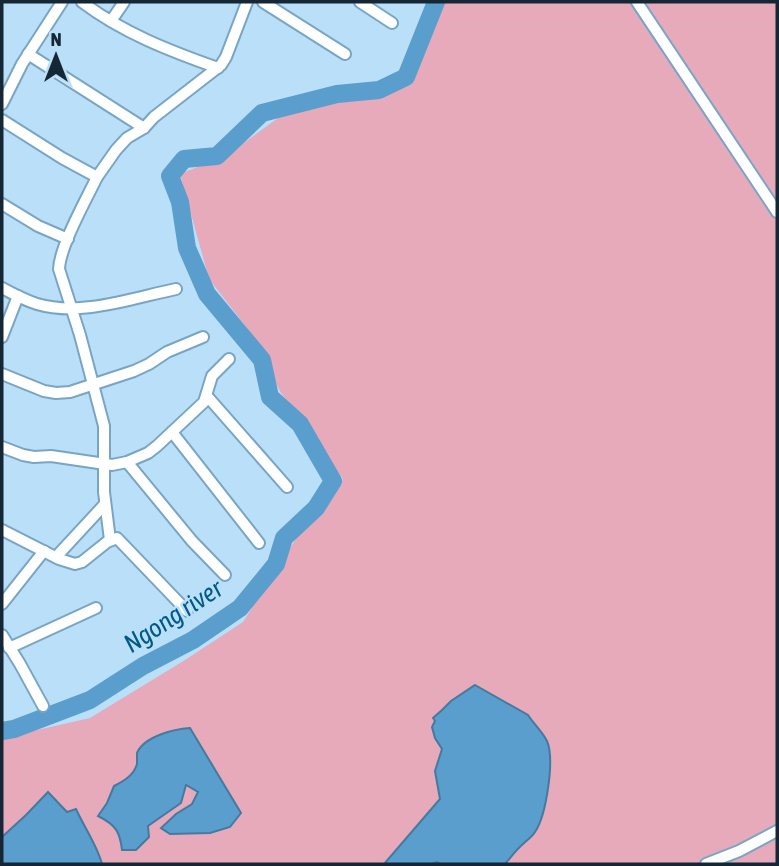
<svg xmlns="http://www.w3.org/2000/svg" width="779" height="866" font-family="'Asap Condensed',sans-serif">
	<rect width="100%" height="100%" fill="#badff9"/>
	<polygon fill="#e6aabb" points="442,2 777,2 777,864 2,864 2,738 90,718 185,660 243,622 297,537 343,479 281,393 247,328 209,279 180,174 227,155 278,118 336,102 398,90 417,72"/>
	<g fill="#599ecd" stroke="#457a9f" stroke-width="2">
		<path d="M475,685L528,715C533,723 542,731 547,741C555,760 546,816 535,832C532,837 527,840 523,844C516,850 511,857 505,864H441L437,862L431,864H384L440,799L435,771L442,749L435,738L432,727L435,721L433,718L442,710L451,701Z"/>
		<path d="M190,728L241,813L230,827L210,833L170,834L161,828L176,814L192,804L198,792L186,785L181,803L148,826L149,837L136,850H122C120,832 116,825 98,816L107,803L114,786C124,781 134,775 137,764C137,763 137,754 137,753C144,736 175,729 190,728Z"/>
		<path d="M48,792L67,812L76,809C84,827 97,845 102,864H2V837L26,815Z"/>
	</g>
	<g fill="none" stroke-linecap="round" stroke-linejoin="round">
		<polyline stroke="#599ecd" stroke-width="18" points="2,731 14,729 90,700 143,666 193,640 240,608 276,564 284,538 316,508 333,481 300,424 270,397 262,360 207,294 187,248 180,202 170,176 184,159 217,156 262,113 337,94 379,90 406,77 436,2"/>
		<defs>
			<g id="street">
				<path d="M82,2C123,33 170,51 218,68"/>
				<polyline points="263,2 345,54"/>
				<polyline points="360,2 392,23"/>
				<polyline points="637,2 777,212"/>
				<polyline points="111,21 124,2"/>
				<polyline points="28,54 144,128"/>
				<polyline points="2,104 22,64 62,2"/>
				<path d="M2,120L62,158L97,177C86,200 60,246 59,269L80,335L104,426V492L110,540"/>
				<polyline points="97,177 116,150 127,138 144,128 154,117 221,65 226,57 247,2"/>
				<polyline points="2,204 38,226 68,239"/>
				<path d="M2,288C13,294 24,300 37,304C81,317 132,298 176,289"/>
				<polyline points="2,337 18,296"/>
				<polyline points="2,374 44,391 56,393 70,392 134,371 149,364 167,352 203,337"/>
				<polyline points="207,396 287,487"/>
				<polyline points="172,432 259,543"/>
				<polyline points="2,447 23,455 34,457 51,456 112,465 127,462 148,453 157,446 204,402 212,376 229,359"/>
				<polyline points="127,462 192,541 225,575"/>
				<polyline points="2,530 59,559 75,564 82,562 107,542 117,538 187,611"/>
				<polyline points="56,557 105,504"/>
				<polyline points="2,604 44,551"/>
				<polyline points="2,635 20,664 43,706"/>
				<polyline points="9,648 96,608"/>
				<polyline points="706,864 739,851 777,831"/>
			</g>
		</defs>
		<use href="#street" stroke="#79a5c5" stroke-width="14"/>
		<use href="#street" stroke="#fff" stroke-width="10"/>
	</g>
	<g text-anchor="middle" stroke-width="5" stroke-linejoin="round" paint-order="stroke">
		<g font-size="26" font-style="italic" fill="#005a87" stroke="#badff9">
			<text transform="translate(173 616) rotate(-33)" y="9">Ngong river</text>
		</g>
	</g>
	<rect width="779" height="866" fill="none" stroke="#152734" stroke-width="7"/>
	<g transform="translate(56 56)" stroke="#badff9" stroke-width="5" paint-order="stroke">
	<path d="M0-5L12 26L0 18L-12 26Z" fill="#152734"/>
	<text y="-10" font-size="19" font-weight="bold" text-anchor="middle" fill="#152734">N</text>
	</g>
</svg>
